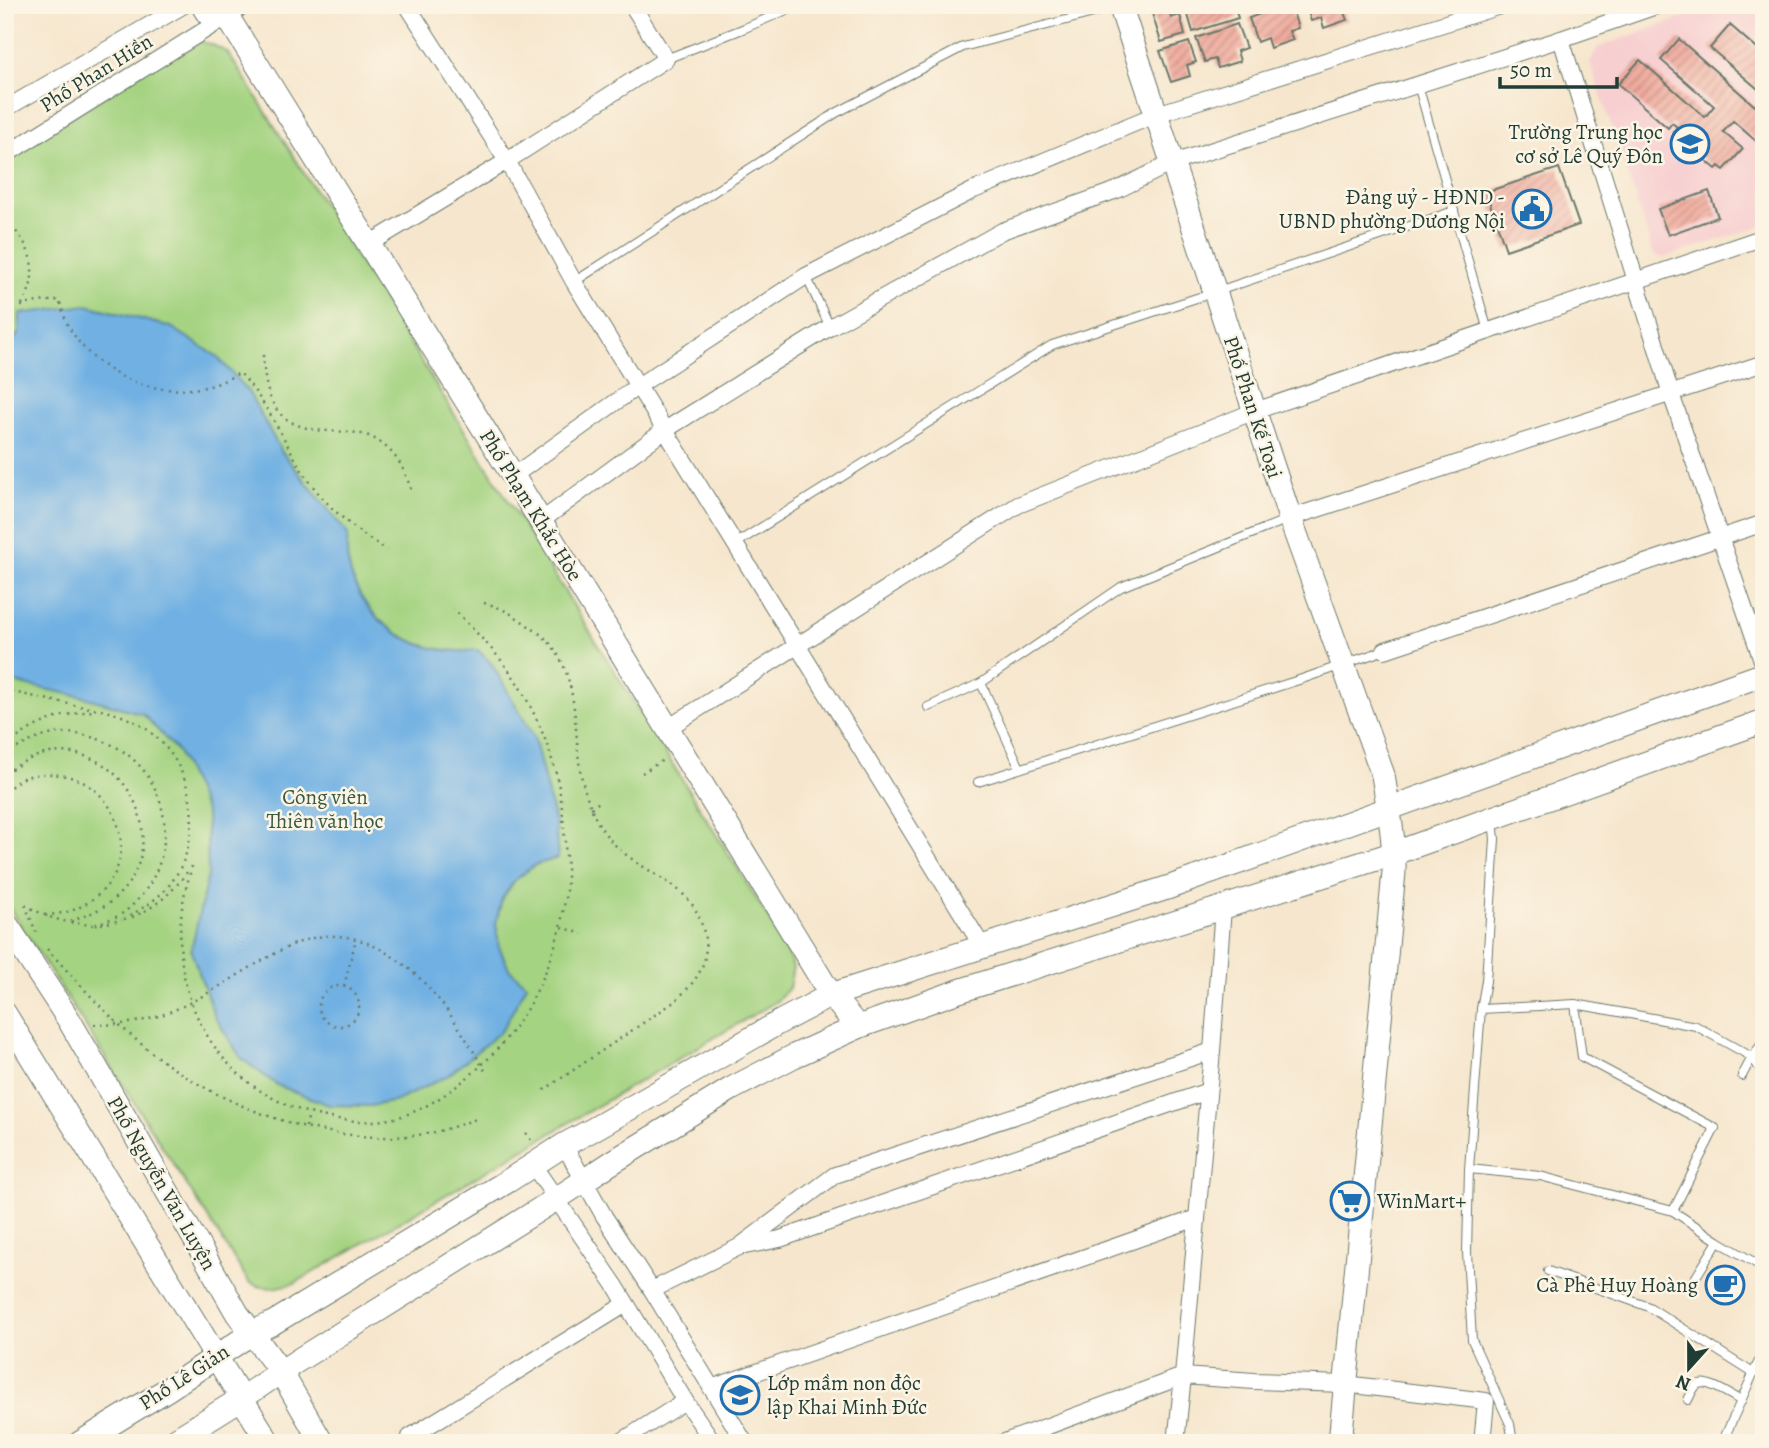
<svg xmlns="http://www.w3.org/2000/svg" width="1769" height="1448" font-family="Alegreya,serif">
	<defs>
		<pattern id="building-hatch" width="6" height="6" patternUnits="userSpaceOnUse" patternTransform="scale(1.75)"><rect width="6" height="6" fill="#f0aa9d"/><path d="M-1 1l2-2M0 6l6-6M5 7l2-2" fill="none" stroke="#c28c81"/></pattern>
	</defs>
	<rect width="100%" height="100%" fill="#fcf5e5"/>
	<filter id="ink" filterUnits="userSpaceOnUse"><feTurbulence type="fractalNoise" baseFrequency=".0143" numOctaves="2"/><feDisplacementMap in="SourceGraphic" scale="14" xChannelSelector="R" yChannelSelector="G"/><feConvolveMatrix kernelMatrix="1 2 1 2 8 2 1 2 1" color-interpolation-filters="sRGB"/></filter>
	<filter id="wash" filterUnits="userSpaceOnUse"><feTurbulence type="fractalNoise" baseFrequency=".00686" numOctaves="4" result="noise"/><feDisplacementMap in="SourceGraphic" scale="28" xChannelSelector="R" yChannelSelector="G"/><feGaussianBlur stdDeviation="1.57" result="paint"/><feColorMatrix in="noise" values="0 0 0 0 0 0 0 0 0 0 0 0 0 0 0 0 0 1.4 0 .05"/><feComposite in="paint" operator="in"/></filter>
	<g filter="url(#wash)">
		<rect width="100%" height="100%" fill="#f6e6cd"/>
		<polygon fill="#f7cfd0" points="1719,5 1764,5 1764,225 1662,258 1654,255 1590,62 1598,47"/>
		<path fill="#a4d381" stroke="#62885a" stroke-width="2" d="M190,40L211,44L227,52L249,85L779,935L793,967L789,988L777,1001L295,1283C276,1288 267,1291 249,1282L5,901V160Z"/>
		<path fill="#6fb0e3" stroke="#47768c" stroke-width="2" d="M87,305L171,327L218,357L249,393L281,451L348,534C347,543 346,553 348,562C360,623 418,658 478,650L492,664L534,737L555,823L558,858L535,865L515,880L502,899L496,923L499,947L509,969L527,985L502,1030L449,1075L397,1101L370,1106L329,1105L277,1085L241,1058L215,1017L191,951L208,874L206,813L178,752L143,714L84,697L5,681V343L10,344L19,333L20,314Z"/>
		<g id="blocks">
			<g fill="url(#building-hatch)">
				<polygon points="1156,5 1168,5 1171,18 1180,15 1185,35 1161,42 1150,7"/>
				<polygon points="1185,5 1203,5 1204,7 1211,5 1234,5 1238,18 1193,32"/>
				<polygon points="1285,5 1291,5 1298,28 1289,31 1293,40 1270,48 1267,38 1257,42 1249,18"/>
				<polygon points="1306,5 1352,5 1352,7 1343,10 1347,20 1324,28 1321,18 1311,21"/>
				<polygon points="1237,24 1246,48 1237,51 1240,61 1218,68 1215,59 1205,62 1196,38"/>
				<polygon points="1730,25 1764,55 1764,94 1710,48"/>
				<polygon points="1679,39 1755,106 1764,96 1764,148 1733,121 1723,132 1743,149 1724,170 1719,166 1716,169 1673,132 1677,127 1672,123 1668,128 1618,84 1640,60 1705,117 1714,106 1661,60"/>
				<polygon points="1189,42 1196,62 1187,65 1190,76 1171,82 1160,51"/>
				<polygon points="1559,168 1579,225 1506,250 1486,192"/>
				<polygon points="1709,191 1718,217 1668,235 1658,209"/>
			</g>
		</g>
	</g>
	<g filter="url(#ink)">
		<use href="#blocks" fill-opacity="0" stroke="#6a786a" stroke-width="2"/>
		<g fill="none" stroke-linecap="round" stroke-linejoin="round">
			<defs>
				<g id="lane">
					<polyline points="666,59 745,28 798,5"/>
					<polyline points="1418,85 1488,331"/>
					<polyline points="806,276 830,327"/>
					<polyline points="574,282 836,113 963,47 1120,6"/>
					<polyline points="735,544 1052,345 1215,292 1454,211"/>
					<polyline points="981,683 1121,587 1288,519"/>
					<polyline points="928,707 981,683 1020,768"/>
					<polyline points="978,782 1302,679 1385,650"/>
					<polyline points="1575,1004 1582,1057 1715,1128 1673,1211"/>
					<polyline points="1481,1009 1486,981 1495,839 1493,820"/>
					<polyline points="1742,1076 1752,1057 1764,1041"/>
					<polyline points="1469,1169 1540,1176 1673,1211 1718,1241 1764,1268"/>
					<polyline points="1548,1271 1649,1307 1753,1373"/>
					<polyline points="1691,1285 1718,1241"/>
					<path d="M1688,1400C1690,1396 1693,1388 1697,1385C1706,1378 1732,1396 1741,1401"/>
					<polyline points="1513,1443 1510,1424 1472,1340 1467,1252 1469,1169 1481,1009 1575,1004 1696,1026 1752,1057 1764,1075"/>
					<polyline points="1722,1443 1758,1363 1764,1354"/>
				</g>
				<g id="street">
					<polyline points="407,5 507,161 574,282 982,946"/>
					<polyline points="1561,39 1671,394 1764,666"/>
					<polyline points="5,109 184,5"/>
					<polyline points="5,155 245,5"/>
					<polyline points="369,244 507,161 666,59 632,5"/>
					<polyline points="513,476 638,386 806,276 974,190 1157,114 1503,5"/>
					<polyline points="1290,518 1764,363"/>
					<polyline points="541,521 665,430 830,327 1002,231 1117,190 1172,163 1561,39 1659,5"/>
					<polyline points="1385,650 1764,523"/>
					<polyline points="668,728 1018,505 1255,411 1764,237"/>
					<polyline points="564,1145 604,1216 652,1290 745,1443"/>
					<polyline points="533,1165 615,1285 685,1401 714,1443"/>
					<polyline points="745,1246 780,1239 1208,1091"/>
					<polyline points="652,1290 739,1247 835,1175 1212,1051"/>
					<polyline points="711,1388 1197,1218"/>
					<polyline points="415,1443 410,1437 626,1304"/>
					<polyline points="619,1443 685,1401"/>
					<polyline points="1002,1443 1183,1376 1212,1051 1223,908"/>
					<polyline points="1176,1443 1183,1376 1254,1381 1345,1384 1486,1401 1482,1443"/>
				</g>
				<g id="secondary">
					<path d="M203,5C209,21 226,22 234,7"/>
					<path d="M1120,5L1290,518L1383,775C1388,807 1395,840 1394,872L1340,1443"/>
					<polyline points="227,16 513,476 831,995 858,1027"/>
					<polyline points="5,922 69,1020 237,1313 281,1372 322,1443"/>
					<polyline points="5,1014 269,1443"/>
					<polyline points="80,1443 168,1389 252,1333 273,1323 508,1181 564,1145 592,1130 778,1023 831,995 1170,887 1764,674"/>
					<polyline points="170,1443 242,1398 297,1361 556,1199 611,1163 731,1089 794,1056 858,1027 959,991 1395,853 1764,721"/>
				</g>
			</defs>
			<use href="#lane" stroke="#6a786a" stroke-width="10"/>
			<use href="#street" stroke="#6a786a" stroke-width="18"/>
			<use href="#secondary" stroke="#6a786a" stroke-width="25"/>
			<g stroke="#6a786a" stroke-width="2.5" stroke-dasharray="2 5" stroke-linecap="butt">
				<path d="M5,223C22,232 33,255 32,274C32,286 27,296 21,306"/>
				<path d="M21,306L37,302L59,300C62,308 64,317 68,325C94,374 151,398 205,387C217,385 229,378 240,373C266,402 282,436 301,469C322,503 354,531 387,550"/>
				<path d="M263,355C265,402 276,428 328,431C343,432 357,431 371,437C395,449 405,469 412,493"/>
				<path d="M484,603C500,606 517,617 530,627C536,631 542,635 547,640C577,672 574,721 579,761C581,781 587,799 595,817C603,833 614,846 629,857C663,882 698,890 705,939C709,968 693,984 674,1002L541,1092"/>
				<path d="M5,690C30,696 54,701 79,706C96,709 115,712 131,720C190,749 210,826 173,880C161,898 141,909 123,920"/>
				<path d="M5,754C8,750 12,744 15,740C35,722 67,713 93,711"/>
				<path d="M5,755C22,745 34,738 54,734C69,731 86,735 101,740C161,762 182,832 149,885C142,896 131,908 120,915C112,919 103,921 95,925"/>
				<path d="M5,773C19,764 32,756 49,753C128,742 176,845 115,898C102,910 84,916 67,923"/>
				<polyline points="642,773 663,760"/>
				<path d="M5,791C11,787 17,781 23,778C36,773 52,773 66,776C108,785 133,833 115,873C108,889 92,901 76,909C67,913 54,914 44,916"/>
				<polyline points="591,808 602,800"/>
				<path d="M192,866C189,878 185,890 183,902C167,997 218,1089 313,1114C341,1121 373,1125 402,1116C427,1108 449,1093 469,1076C528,1028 563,953 567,878C568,866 565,853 565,841C563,815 561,788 553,763C545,735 531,705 516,681C500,655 475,632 454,609"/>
				<polyline points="25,905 36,932"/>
				<path d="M25,905C52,920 65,923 95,925"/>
				<path d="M132,917C157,907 175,890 190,868"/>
				<polyline points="101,924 122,920"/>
				<polyline points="562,927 582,934"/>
				<path d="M47,949C77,981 106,1015 140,1043C213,1106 329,1149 425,1134C443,1131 459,1125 476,1119"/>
				<polyline points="344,986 356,939"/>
				<circle cx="339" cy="1006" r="20"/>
				<path d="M94,1024C143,1028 179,1010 220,986C247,970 279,948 309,939C330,933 353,936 372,945C429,972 456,1022 487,1074"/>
				<polyline points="306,1127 309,1113"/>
				<polyline points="526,1133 531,1140"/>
			</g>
			<use href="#lane" stroke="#fff" stroke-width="8"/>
			<use href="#street" stroke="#fff" stroke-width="16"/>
			<use href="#secondary" stroke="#fff" stroke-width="23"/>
		</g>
	</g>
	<defs>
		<symbol id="school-ring" viewBox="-11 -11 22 22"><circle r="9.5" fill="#fcf5e5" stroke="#1f6fb2" stroke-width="1.5"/><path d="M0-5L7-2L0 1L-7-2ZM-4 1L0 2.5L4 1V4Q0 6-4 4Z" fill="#1f6fb2"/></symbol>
		<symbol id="civic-ring" viewBox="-11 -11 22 22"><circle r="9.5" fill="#fcf5e5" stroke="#1f6fb2" stroke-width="1.5"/><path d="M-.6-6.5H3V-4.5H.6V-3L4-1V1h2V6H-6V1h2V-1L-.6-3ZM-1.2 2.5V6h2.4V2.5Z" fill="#1f6fb2"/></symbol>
		<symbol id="supermarket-ring" viewBox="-11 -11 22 22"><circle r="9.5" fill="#fcf5e5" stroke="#1f6fb2" stroke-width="1.5"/><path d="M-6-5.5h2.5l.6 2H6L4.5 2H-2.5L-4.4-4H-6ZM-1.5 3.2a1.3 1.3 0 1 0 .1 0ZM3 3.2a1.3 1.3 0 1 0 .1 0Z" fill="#1f6fb2"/></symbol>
		<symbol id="cafe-ring" viewBox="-11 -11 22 22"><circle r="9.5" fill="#fcf5e5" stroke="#1f6fb2" stroke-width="1.5"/><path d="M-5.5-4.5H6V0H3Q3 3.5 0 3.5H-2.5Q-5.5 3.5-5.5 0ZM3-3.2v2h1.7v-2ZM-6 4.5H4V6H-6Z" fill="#1f6fb2"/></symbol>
	</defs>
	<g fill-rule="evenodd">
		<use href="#school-ring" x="1668" y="122" width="44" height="44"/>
		<use href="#civic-ring" x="1510" y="187" width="44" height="44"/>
		<use href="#supermarket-ring" x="1328" y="1179" width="44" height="44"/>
		<use href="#cafe-ring" x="1703" y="1263" width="44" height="44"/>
		<use href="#school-ring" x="718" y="1373" width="44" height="44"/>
	</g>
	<g text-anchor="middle" stroke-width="5" stroke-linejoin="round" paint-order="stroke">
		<g font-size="21" fill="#1f3d34" stroke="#fcf5e5">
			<text transform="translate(96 73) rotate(-32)" y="7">Phố Phan Hiền</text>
			<text transform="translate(1253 407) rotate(72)" y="7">Phố Phan Kế Toại</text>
			<text transform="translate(531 505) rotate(58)" y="7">Phố Phạm Khắc Hòe</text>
			<text transform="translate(162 1183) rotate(60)" y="7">Phố Nguyễn Văn Luyện</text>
			<text transform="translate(184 1377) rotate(-33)" y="7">Phố Lê Giản</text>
		</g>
		<g font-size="21" fill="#1f3d34" stroke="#fcf5e5" text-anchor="end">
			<text x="1663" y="139">Trường Trung học<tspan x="1663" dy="24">cơ sở Lê Quý Đôn</tspan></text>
			<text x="1505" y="204">Đảng uỷ - HĐND -<tspan x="1505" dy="24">UBND phường Dương Nội</tspan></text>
			<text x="1377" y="1208" text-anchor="start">WinMart+</text>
			<text x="1698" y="1292">Cà Phê Huy Hoàng</text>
			<text x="767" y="1390" text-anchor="start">Lớp mầm non độc<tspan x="767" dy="24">lập Khai Minh Đức</tspan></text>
		</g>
		<g font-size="21" fill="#3a5b43" stroke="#fcf5e5">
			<text x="325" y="804">Công viên<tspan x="325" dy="24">Thiên văn học</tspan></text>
		</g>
	</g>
	<rect width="1769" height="1448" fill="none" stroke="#fcf5e5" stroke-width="28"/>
	<g transform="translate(1689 1368) rotate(201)" stroke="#fcf5e5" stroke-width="5" paint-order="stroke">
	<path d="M0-5L12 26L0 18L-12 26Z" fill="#1f3d34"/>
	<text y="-10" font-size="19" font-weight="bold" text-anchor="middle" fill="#1f3d34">N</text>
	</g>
	<path d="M1500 77v10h117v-10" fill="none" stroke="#1f3d34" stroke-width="3.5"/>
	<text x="1510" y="77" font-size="21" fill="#1f3d34" stroke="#fcf5e5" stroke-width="5" paint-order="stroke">50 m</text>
</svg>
